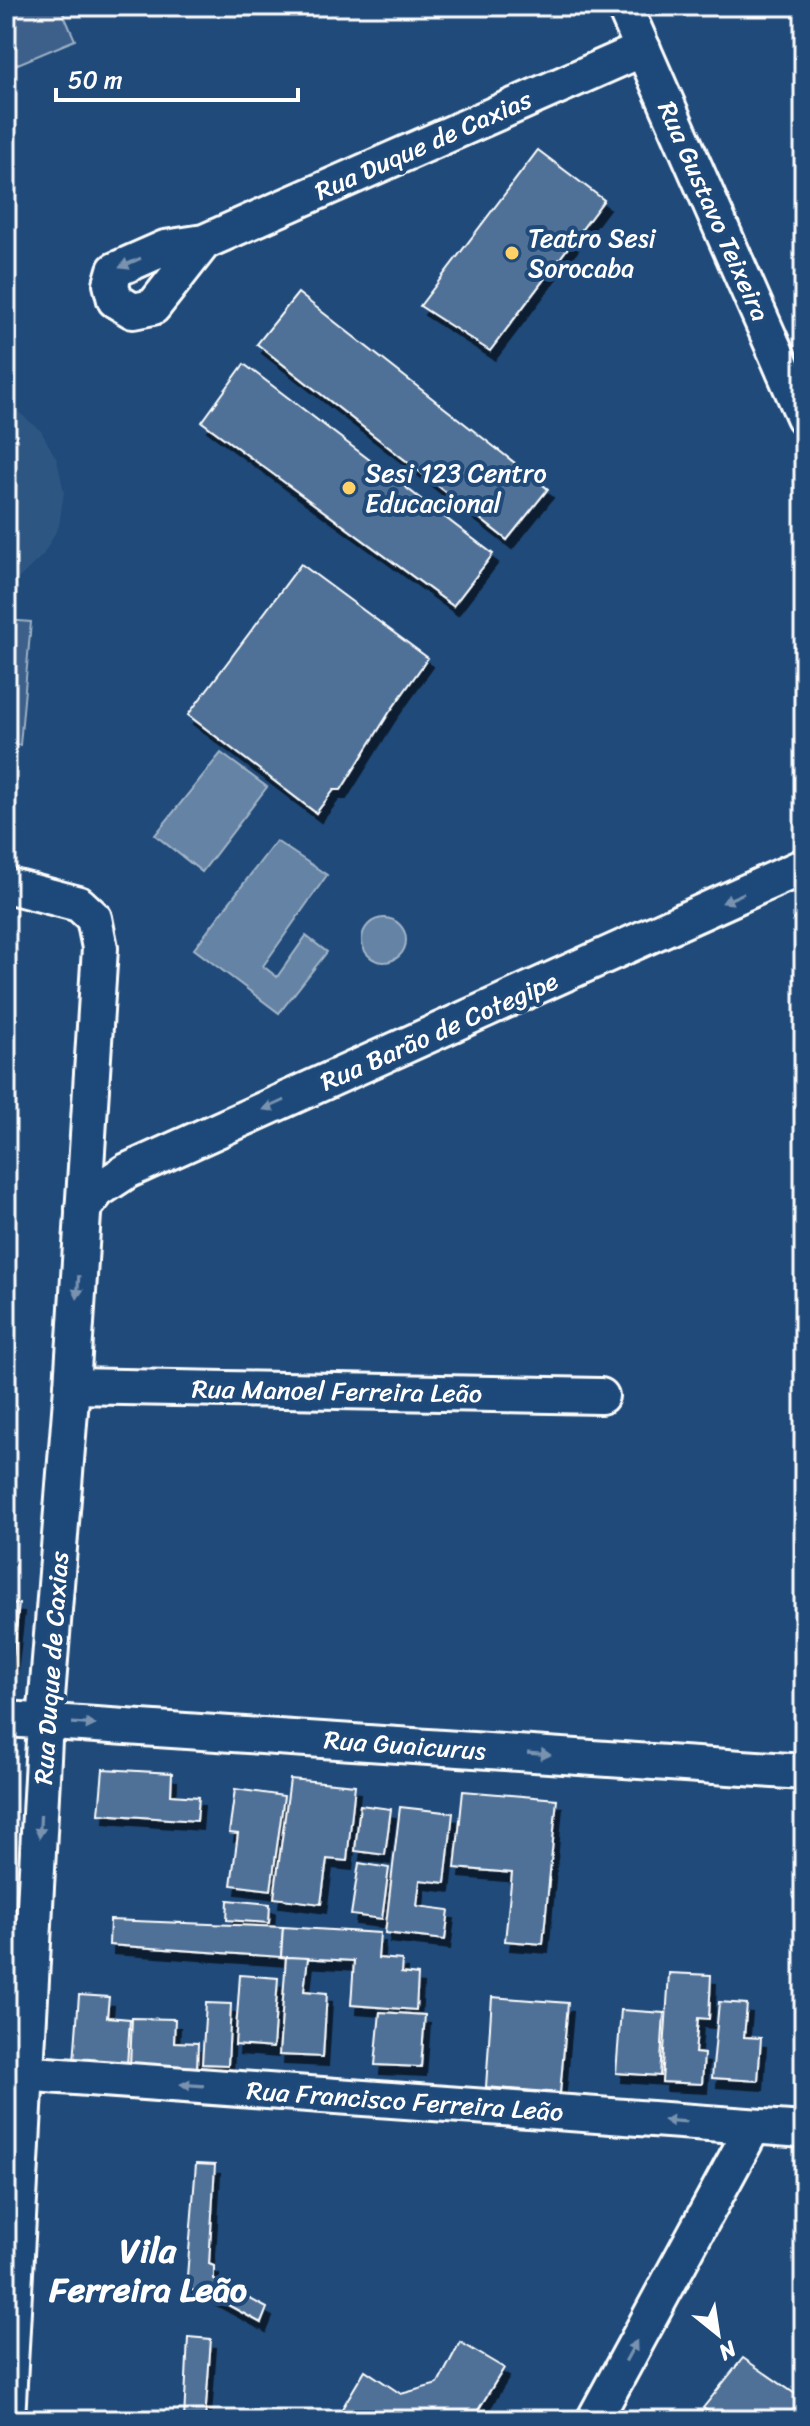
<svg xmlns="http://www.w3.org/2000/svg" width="810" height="2426" font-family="Sriracha,sans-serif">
	<defs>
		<filter id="shadow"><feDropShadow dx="5" dy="9" stdDeviation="0" flood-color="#0009"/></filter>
	</defs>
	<rect width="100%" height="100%" fill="#1f4a7a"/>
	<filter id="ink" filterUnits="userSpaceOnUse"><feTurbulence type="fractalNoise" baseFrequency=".0125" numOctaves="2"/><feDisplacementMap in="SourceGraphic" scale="16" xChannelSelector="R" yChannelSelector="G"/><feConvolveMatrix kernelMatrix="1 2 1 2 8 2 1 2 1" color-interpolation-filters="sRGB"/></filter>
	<g filter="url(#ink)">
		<polygon fill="#2e5683" points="6,405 15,409 41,431 57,460 64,492 59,526 43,555 19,578 6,585"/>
		<g fill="#3c618b" stroke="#9eb0c5" stroke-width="2">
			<polygon points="6,6 60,6 75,40 6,69"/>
			<polygon points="6,620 31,622 20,745 6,744"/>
		</g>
		<g fill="#6583a4" stroke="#a3b5c8" stroke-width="2">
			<polygon points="221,753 267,787 202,872 155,835"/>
			<polygon points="276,841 327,875 263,966 277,977 306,936 327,952 279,1013 194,949"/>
			<circle cx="384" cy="940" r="22"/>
		</g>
		<g fill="#507197" stroke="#fff" stroke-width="2" filter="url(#shadow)">
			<polygon points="538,150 604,200 490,351 420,306"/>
			<polygon points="298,293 548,489 507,540 257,344"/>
			<polygon points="244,364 493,554 453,606 202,422"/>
			<polygon points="301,564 428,658 389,713 341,790 334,790 316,813 188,715"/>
			<polygon points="6,1603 19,1604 12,1665 6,1665"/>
			<polygon points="103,1769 172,1773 171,1795 199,1797 197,1821 99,1814"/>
			<polygon points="290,1779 355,1785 347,1861 327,1859 321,1904 274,1898"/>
			<polygon points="235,1789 284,1796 271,1890 231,1885 238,1834 229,1833"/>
			<polygon points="463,1791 557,1799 543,1944 505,1941 512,1873 455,1868"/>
			<polygon points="360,1805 391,1809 385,1855 355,1851"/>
			<polygon points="400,1807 453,1813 445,1883 420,1880 417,1906 449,1910 445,1940 385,1933"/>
			<polygon points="359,1863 389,1868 382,1919 351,1915"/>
			<polygon points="228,1900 270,1904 269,1923 227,1920"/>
			<polygon points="110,1920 283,1927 281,1957 109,1945"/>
			<polygon points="283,1927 380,1933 378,1958 402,1960 401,1973 418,1975 416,2010 351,2005 354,1961 281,1957"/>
			<polygon points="286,1957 308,1958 304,1991 327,1993 323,2057 279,2055"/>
			<polygon points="669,1973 711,1975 709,2019 698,2018 695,2053 704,2054 702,2084 662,2082"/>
			<polygon points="240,1975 278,1978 273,2048 235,2045"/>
			<polygon points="79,1995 109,1997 107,2017 130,2019 127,2065 74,2062"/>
			<polygon points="492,1997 568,2003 560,2093 486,2087"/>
			<polygon points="719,2002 747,2004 744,2037 761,2038 758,2081 712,2078"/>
			<polygon points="206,2003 231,2004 228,2065 202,2064"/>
			<polygon points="621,2010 664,2013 660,2076 616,2073"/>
			<polygon points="380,2012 425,2015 421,2067 375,2065"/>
			<polygon points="132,2018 175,2019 174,2042 198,2043 197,2069 130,2067"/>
			<polygon points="196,2164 215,2165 209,2264 214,2266 214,2280 267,2308 261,2323 206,2293 186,2289"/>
			<polygon points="188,2337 211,2339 205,2420 184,2420"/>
			<polygon points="460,2342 504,2368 472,2420 343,2420 337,2417 365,2370 401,2394 438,2384"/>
			<polygon points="743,2358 804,2400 804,2420 721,2420 703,2408"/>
		</g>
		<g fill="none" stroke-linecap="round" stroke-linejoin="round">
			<defs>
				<g id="minor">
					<polyline points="624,6 804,417"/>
					<polyline points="204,242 153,307 133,311 115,300 111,284 115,270 165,248 204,242 643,49"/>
					<polyline points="6,885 79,904 94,918 100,948 72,1386 45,1722 7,2420"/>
					<polyline points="83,1209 98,1190 127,1171 804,866"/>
					<polyline points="72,1386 601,1396"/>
					<polyline points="6,1719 804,1772"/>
					<polyline points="6,2072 804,2130"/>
					<polyline points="594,2420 753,2127"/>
				</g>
			</defs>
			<use href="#minor" stroke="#fff" stroke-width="40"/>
			<use href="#minor" stroke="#1f4a7a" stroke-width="34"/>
		</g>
		<defs><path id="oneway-solid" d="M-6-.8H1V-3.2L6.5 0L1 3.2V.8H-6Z" transform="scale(2)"/></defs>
		<g fill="#7992af">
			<use href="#oneway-solid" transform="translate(130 263) rotate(156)"/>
			<use href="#oneway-solid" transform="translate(733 898) rotate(156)"/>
			<use href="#oneway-solid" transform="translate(274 1105) rotate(156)"/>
			<use href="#oneway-solid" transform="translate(78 1287) rotate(94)"/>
			<use href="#oneway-solid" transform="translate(84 1724) rotate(4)"/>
			<use href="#oneway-solid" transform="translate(539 1754) rotate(4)"/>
			<use href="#oneway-solid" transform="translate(40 1826) rotate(93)"/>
			<use href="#oneway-solid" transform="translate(192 2085) rotate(-176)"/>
			<use href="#oneway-solid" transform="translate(675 2121) rotate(-176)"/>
			<use href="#oneway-solid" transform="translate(631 2351) rotate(-62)"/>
		</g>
	</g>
	<g fill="#ffd166" stroke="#1f4a7a" stroke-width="3">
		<circle cx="512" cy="253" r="8"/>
		<circle cx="349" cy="488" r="8"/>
	</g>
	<g text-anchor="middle" stroke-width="8" stroke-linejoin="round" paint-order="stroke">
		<g font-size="26" fill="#fff" stroke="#1f4a7a">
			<text transform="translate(423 145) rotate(-24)" y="9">Rua Duque de Caxias</text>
			<text transform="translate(714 211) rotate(66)" y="9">Rua Gustavo Teixeira</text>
			<text transform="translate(439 1031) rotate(-24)" y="9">Rua Barão de Cotegipe</text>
			<text transform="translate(337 1391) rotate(1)" y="9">Rua Manoel Ferreira Leão</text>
			<text transform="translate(51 1668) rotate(-86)" y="9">Rua Duque de Caxias</text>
			<text transform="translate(405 1745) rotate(4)" y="9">Rua Guaicurus</text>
			<text transform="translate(405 2101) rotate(4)" y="9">Rua Francisco Ferreira Leão</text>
		</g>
		<g font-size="26" fill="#fff" stroke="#1f4a7a" text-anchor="start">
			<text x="528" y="247">Teatro Sesi<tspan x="528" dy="30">Sorocaba</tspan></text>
			<text x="365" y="482">Sesi 123 Centro<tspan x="365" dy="30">Educacional</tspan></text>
		</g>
		<g font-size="34" font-weight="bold" fill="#fff" stroke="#1f4a7a">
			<text x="148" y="2262">Vila<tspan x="148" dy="39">Ferreira Leão</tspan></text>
		</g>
	</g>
	<rect width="810" height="2426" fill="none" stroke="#1f4a7a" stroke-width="32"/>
	<rect x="16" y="16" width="778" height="2394" fill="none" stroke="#fff" stroke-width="3" filter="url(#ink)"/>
	<g transform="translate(718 2334) rotate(150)" stroke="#1f4a7a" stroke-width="6" paint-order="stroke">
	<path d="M0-6L14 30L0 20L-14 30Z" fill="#ffffff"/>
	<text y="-12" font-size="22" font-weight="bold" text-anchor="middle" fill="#ffffff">N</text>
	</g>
	<path d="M56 88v12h242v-12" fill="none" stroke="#ffffff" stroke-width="4"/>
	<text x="68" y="88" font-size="24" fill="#ffffff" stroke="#1f4a7a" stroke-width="6" paint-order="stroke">50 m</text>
</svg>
